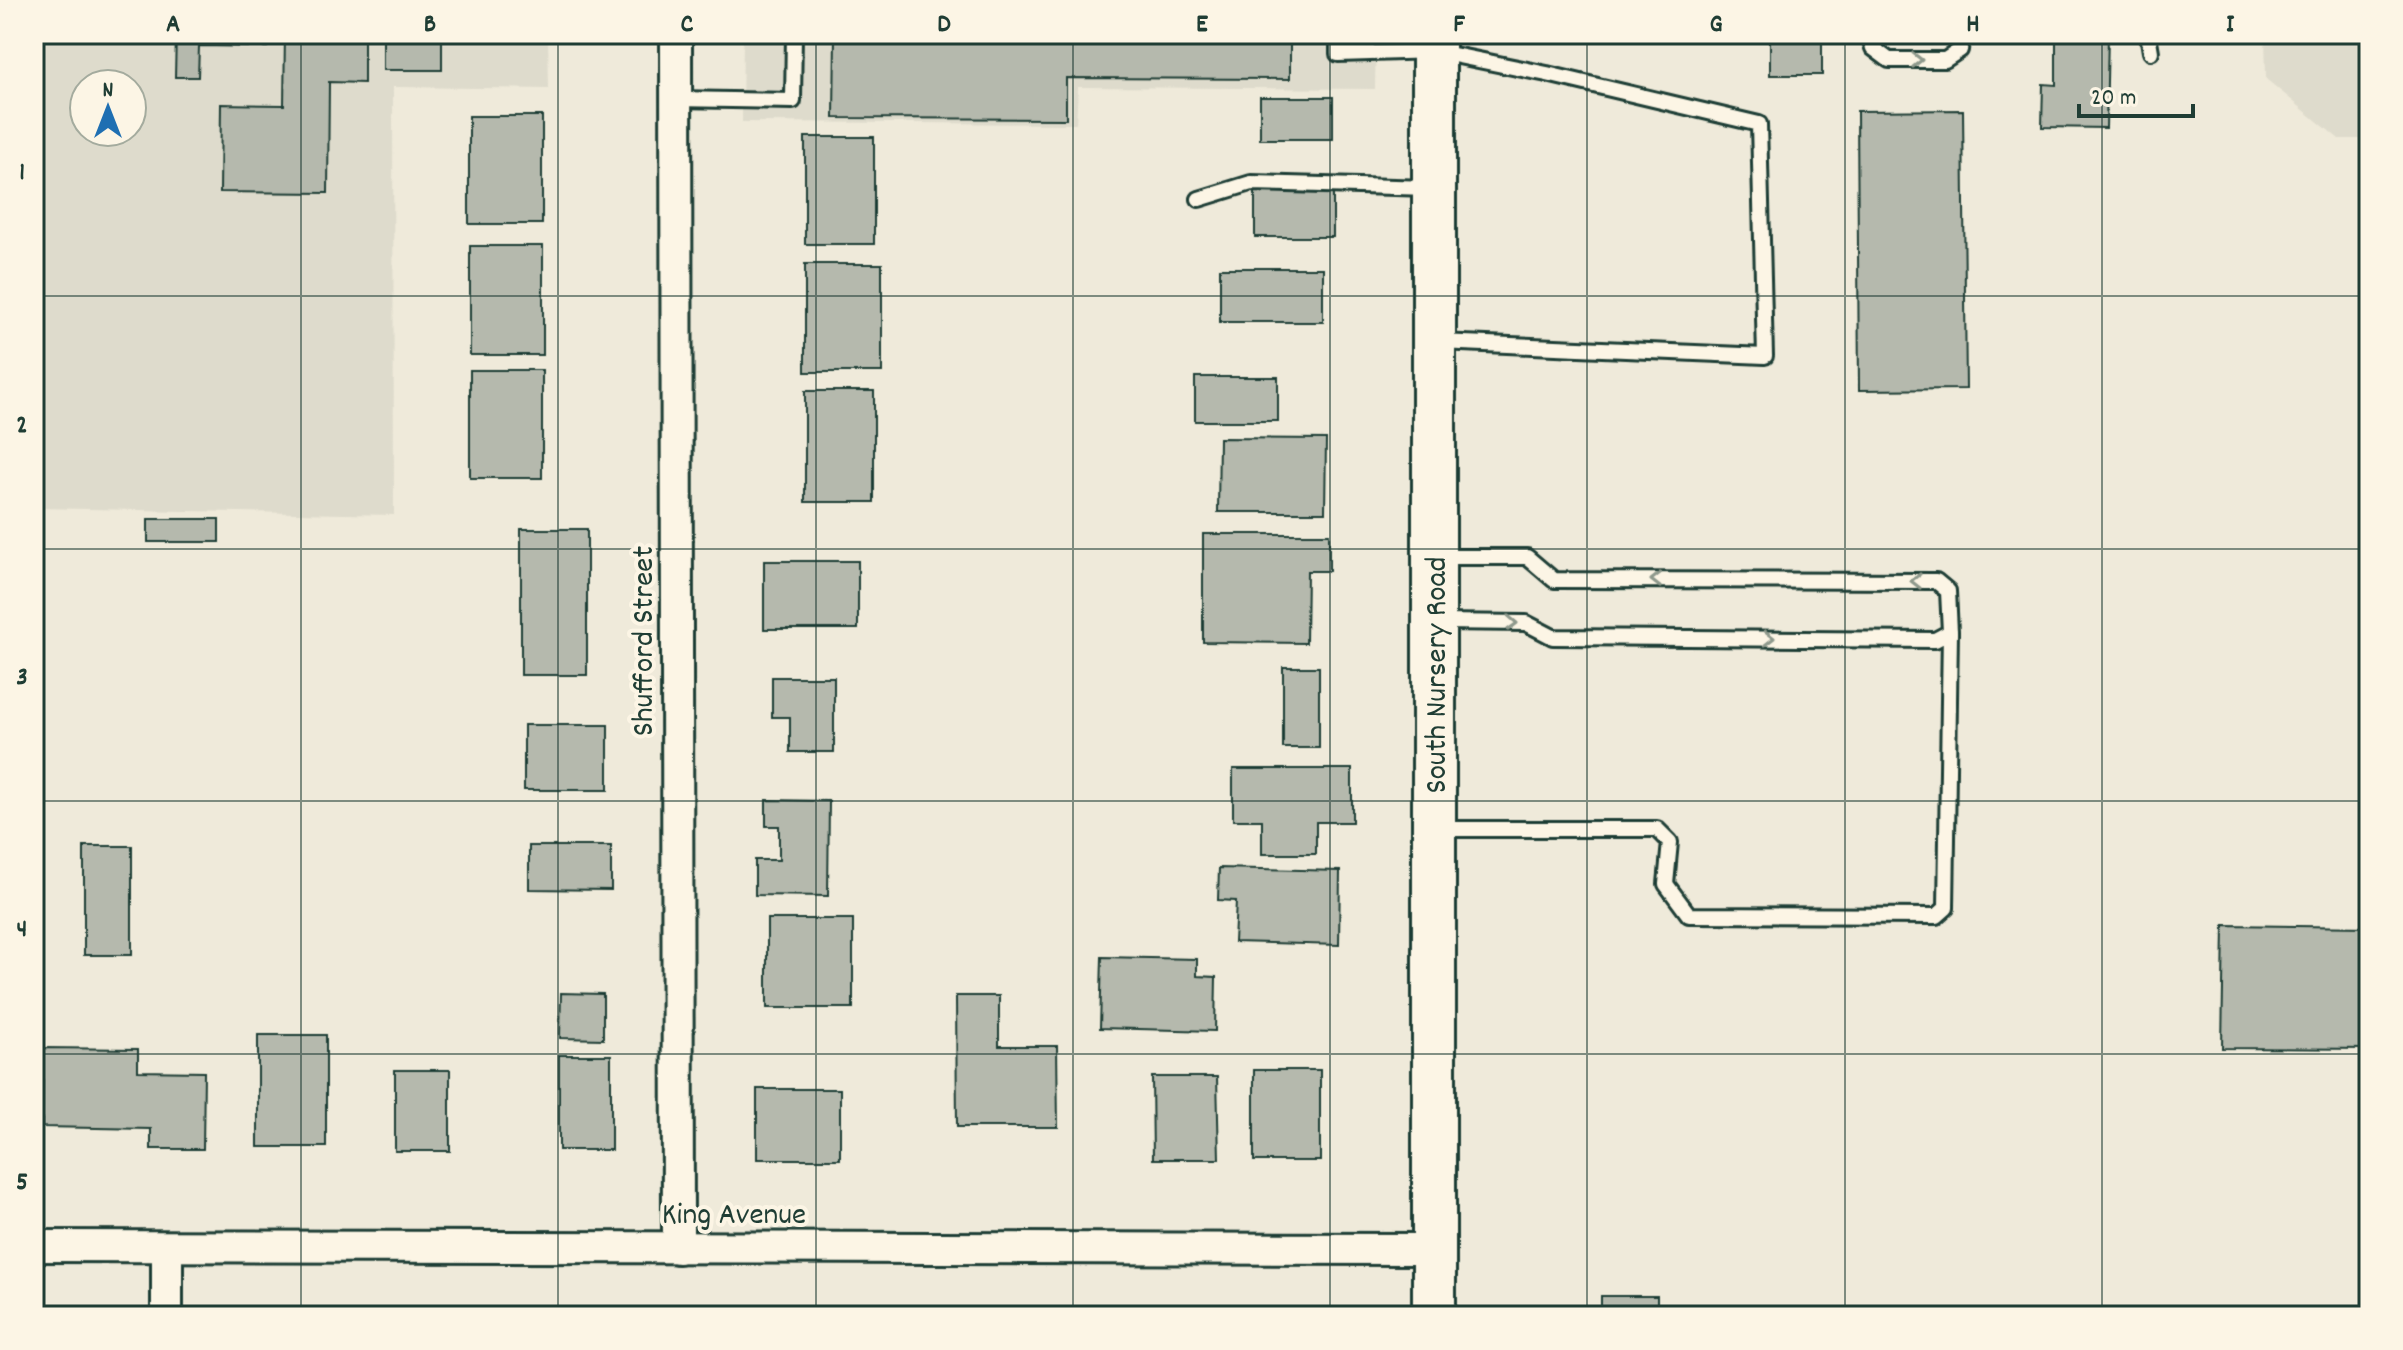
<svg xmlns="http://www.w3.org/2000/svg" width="2403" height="1350" font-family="Dekko,sans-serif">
	<rect width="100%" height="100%" fill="#efeada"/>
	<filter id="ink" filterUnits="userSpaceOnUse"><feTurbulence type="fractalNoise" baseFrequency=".0125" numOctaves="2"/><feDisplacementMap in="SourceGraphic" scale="16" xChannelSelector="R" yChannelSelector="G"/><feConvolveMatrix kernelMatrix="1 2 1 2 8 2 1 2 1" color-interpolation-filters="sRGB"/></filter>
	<g filter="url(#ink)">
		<g fill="#dedbcc" fill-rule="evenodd">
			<path d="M34,34H548L549,89L393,87L394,515L35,508ZM84,84H132V132H84Z"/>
			<polygon points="743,34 1376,34 1375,89 1078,87 1076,124 742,122"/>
			<polygon points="2265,34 2369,34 2369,139 2339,139 2266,79"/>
		</g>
		<g fill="#b5b9ad" stroke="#1f3d34" stroke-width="2">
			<polygon points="176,34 267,34 267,47 199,46 198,77 175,77"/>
			<polygon points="285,34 364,34 364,83 329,82 328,193 220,192 221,104 284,105"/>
			<rect x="383" y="34" width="59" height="36"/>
			<polygon points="835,34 1290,34 1290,79 1066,78 1066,119 834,118"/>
			<rect x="1770" y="34" width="52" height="41"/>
			<polygon points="2012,34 2108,34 2106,128 2042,127 2043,84 2056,85 2056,40 2012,38"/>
			<rect x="1260" y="97" width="73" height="42"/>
			<polygon points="1963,110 1966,389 1859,390 1857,111"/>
			<rect x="469" y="116" width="73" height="108"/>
			<rect x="805" y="137" width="69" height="107"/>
			<rect x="1255" y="190" width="78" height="47"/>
			<rect x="470" y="246" width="73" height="109"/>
			<rect x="805" y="264" width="77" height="108"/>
			<rect x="1220" y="268" width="103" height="54"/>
			<rect x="470" y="370" width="72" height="108"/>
			<rect x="1195" y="377" width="83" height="44"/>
			<rect x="805" y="391" width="69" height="111"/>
			<polygon points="1219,438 1326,439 1325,512 1218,512"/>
			<rect x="148" y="519" width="71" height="23"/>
			<rect x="521" y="529" width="66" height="146"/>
			<polygon points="1203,534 1329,534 1329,571 1307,571 1306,643 1203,642"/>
			<rect x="764" y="561" width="94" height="68"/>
			<rect x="1283" y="667" width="36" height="81"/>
			<polygon points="772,677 834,677 834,752 790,752 790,717 772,717"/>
			<rect x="2367" y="709" width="2" height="106"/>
			<rect x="524" y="725" width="84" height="65"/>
			<polygon points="1233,769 1352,769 1352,822 1316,822 1316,854 1262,854 1262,820 1233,820"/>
			<polygon points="766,800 829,801 828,896 755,895 755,860 779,860 779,826 766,826"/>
			<rect x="84" y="846" width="48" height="109"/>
			<polygon points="529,846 611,846 611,890 529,889"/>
			<polygon points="1219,868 1340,871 1339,945 1234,942 1236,901 1218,900"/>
			<rect x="767" y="919" width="86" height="89"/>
			<polygon points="2224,925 2369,927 2369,1049 2222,1048"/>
			<polygon points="1102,957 1197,959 1197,976 1216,977 1215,1031 1100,1028"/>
			<polygon points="561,993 603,994 603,1039 560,1038"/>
			<polygon points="956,996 999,996 999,1046 1057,1046 1058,1127 957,1127"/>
			<rect x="258" y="1035" width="68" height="112"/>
			<polygon points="43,1048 138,1049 138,1071 204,1072 203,1149 151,1149 151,1129 42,1127"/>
			<rect x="559" y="1055" width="52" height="95"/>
			<rect x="395" y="1070" width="55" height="81"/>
			<rect x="1254" y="1070" width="66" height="91"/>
			<polygon points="1152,1077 1217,1077 1219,1159 1153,1159"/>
			<rect x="757" y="1089" width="83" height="70"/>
			<rect x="1601" y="1296" width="56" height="20"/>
		</g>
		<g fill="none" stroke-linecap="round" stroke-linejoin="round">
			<defs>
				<g id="lane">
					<polyline points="1338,34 1338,54 1434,51 1547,74 1759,124 1765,356 1439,342"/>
					<polyline points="1869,34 1873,48 1889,60 1945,60 1960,50 1962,34"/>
					<polyline points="2148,34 2151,52"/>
					<polyline points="676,99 793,101 794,34"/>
					<polyline points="1199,199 1251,183 1430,188"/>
					<polyline points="1439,557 1527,557 1554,580 1936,581 1948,591 1950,632 1935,640 1553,637 1526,623 1439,622"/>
					<polyline points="1436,829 1657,829 1670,842 1666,884 1689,915 1937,916 1946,908 1950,632"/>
				</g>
				<g id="street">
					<polyline points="676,34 678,1248"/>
					<polyline points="34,1246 1434,1249"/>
					<polyline points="167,1316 167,1247"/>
				</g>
				<polyline id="secondary" points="1434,1316 1434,34"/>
			</defs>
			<use href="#lane" stroke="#1f3d34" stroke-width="20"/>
			<use href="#street" stroke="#1f3d34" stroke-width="36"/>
			<use href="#secondary" stroke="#1f3d34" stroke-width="48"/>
			<use href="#lane" stroke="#fcf5e5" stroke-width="14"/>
			<use href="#street" stroke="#fcf5e5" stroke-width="30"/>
			<use href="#secondary" stroke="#fcf5e5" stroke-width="42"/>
		</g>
		<defs><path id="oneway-chevron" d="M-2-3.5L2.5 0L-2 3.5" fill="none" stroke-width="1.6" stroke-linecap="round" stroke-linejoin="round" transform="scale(2)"/></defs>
		<g stroke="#8e998c">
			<use href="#oneway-chevron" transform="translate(1917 60)"/>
			<use href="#oneway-chevron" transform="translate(1656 580) rotate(-180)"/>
			<use href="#oneway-chevron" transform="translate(1916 581) rotate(-180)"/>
			<use href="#oneway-chevron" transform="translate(1512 623) rotate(2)"/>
			<use href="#oneway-chevron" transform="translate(1769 638)"/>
		</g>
	</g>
	<path fill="none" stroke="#1f3d34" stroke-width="2" stroke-opacity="0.55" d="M301,34V1316M558,34V1316M816,34V1316M1073,34V1316M1330,34V1316M1587,34V1316M1845,34V1316M2102,34V1316M34,296H2369M34,549H2369M34,801H2369M34,1054H2369"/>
	<g text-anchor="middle" stroke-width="8" stroke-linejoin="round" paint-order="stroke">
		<g font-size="32" fill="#1f3d34" stroke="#fcf5e5">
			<text transform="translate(641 641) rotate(-90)" y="11">Shufford Street</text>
			<text transform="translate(1434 675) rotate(-90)" y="11">South Nursery Road</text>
			<text x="734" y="1223">King Avenue</text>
		</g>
	</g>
	<rect width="2403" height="1350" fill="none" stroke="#fcf5e5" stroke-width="88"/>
	<g transform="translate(108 108)"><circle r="38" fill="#fcf5e5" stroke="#a4ab9e" stroke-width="2"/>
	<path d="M0-6L14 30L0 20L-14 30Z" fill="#1f6fb2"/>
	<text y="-12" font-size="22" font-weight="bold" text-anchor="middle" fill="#1f3d34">N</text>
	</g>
	<path d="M2079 104v12h114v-12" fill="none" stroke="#1f3d34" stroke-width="4"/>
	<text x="2091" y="104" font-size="24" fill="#1f3d34" stroke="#fcf5e5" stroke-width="6" paint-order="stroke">20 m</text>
	<rect x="44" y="44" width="2315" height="1262" fill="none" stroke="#1f3d34" stroke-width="3"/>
	<g font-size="26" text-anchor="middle" font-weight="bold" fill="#1f3d34">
		<text x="173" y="31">A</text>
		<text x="430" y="31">B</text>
		<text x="687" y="31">C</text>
		<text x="944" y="31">D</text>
		<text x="1202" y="31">E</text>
		<text x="1459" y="31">F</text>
		<text x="1716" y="31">G</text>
		<text x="1973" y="31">H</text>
		<text x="2230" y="31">I</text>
		<text x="22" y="179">1</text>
		<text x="22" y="432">2</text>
		<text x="22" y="684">3</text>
		<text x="22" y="936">4</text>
		<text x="22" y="1189">5</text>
	</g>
</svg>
